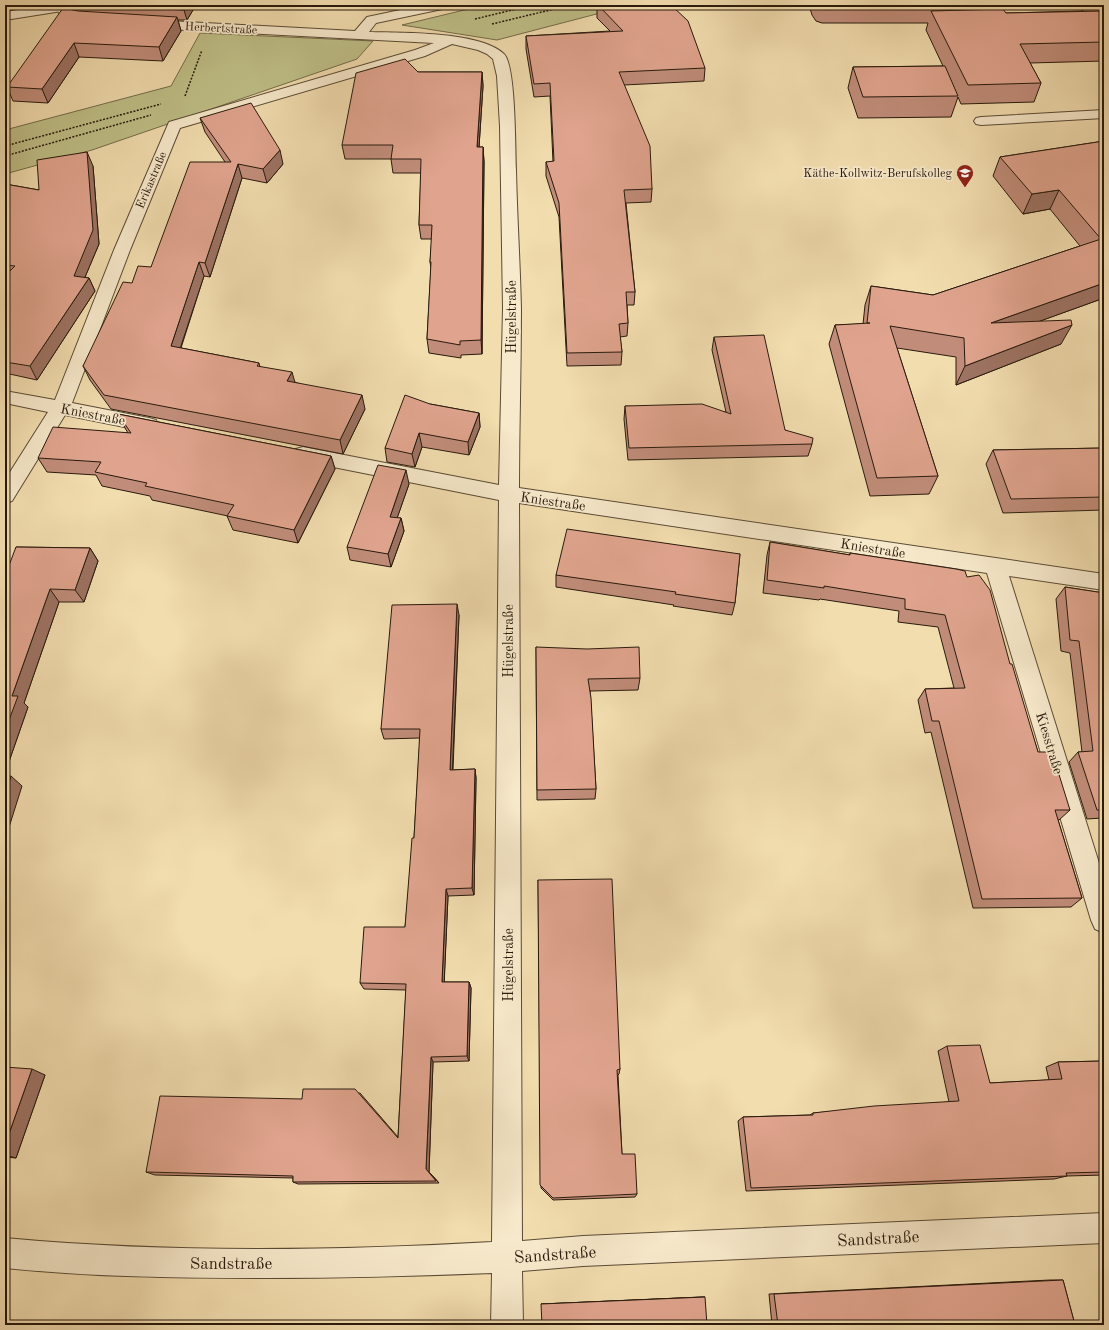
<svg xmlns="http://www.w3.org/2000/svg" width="1109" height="1330" font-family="'Old Standard TT',serif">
	<rect width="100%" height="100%" fill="#f2ddaf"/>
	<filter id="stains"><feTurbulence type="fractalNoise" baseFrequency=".005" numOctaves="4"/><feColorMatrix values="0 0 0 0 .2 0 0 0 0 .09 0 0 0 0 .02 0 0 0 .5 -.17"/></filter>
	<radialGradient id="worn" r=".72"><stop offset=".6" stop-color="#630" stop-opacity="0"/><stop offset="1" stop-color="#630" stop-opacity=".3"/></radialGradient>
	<g fill="#bfbf87" stroke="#746c4a">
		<polygon points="485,5 631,5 497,40 402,25"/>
		<polygon points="200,33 373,41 357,59 92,150 5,174 5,130 171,86"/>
	</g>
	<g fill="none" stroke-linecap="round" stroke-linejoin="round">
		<defs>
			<g id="service">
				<polygon points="50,5 67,5 68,7 67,10 62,11 5,20 5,12"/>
				<polygon points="1104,110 1104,118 981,125 976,124 974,121 976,118 981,117"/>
			</g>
			<g id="minor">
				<path d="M56,5H68C71,17 82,16 92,18L94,21L92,24C77,27 59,21 56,5Z"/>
				<path d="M424,5H448L447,8L376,23L369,32C401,33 480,31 504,54C516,66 515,150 516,170C517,217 520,263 521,309C521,369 519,429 519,488L1104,574V590L1009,576L1104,879V933L1095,929L1091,920L987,573L519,503L522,1241L583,1236L1104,1213V1243L583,1266L522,1271L523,1325H491L492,1273C416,1276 341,1278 265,1278C178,1278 92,1277 5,1268V1238C165,1253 332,1251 492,1242L499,500L303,461L296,459L293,454L296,449L303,447L499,485L503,308L500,126L497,76L493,59L487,54L478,50L452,44L425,56L180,128L130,250L72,403L149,418L156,420L158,425L156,430L149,432L65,415L12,501L5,503V480L48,412L5,403V391L55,400L114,250L169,122L415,50L434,43L149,28L144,27L142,24L144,21L149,20L355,31L367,17Z"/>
			</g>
		</defs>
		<use href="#service" stroke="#5b4b35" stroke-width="2"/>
		<use href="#minor" stroke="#5b4b35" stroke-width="2"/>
		<g stroke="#291a0c" stroke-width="1.5" stroke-dasharray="2 1.5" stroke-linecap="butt">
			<polyline points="475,19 533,5"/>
			<polyline points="492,24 571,5"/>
			<polyline points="185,96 202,50"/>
			<polyline points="5,146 161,104"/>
			<polyline points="5,156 151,115"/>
		</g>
		<use href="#service" fill="#f7e9cb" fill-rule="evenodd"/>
		<use href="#minor" fill="#f7e9cb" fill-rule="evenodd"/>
	</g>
	<g fill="#c18d7a" stroke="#291a0c">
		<polygon points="73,5 196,5 187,20 178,20 181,31 163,61 79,57 48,103 13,101 7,87 75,11"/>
		<polygon points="597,5 705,68 704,81 624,85 652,189 651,202 626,203 635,292 634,305 627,305 628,323 627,336 620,337 622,352 621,365 567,366 559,217 546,176 546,162 553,162 550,96 534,97 526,49 526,36 610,31 597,18"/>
		<polygon points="809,5 958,5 956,10 1006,13 1083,11 1079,5 1104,5 1104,61 1030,63 1041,83 1034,102 961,104 958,97 951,117 858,118 848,88 853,67 943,66 926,30 928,23 822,23 816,21 812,15"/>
		<polygon points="418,72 482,72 483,86 479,147 483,147 484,162 482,354 461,355 461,358 429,353 427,339 431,268 430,262 432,239 421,239 419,225 421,173 393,173 391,159 345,159 342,145"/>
		<polygon points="200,118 283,164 267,183 242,178 210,277 204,276 181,348 259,363 260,367 295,382 365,409 343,454 111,409 90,380 83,366 132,283 151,267 225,162 205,132"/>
		<polygon points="1104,141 1104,298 1040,321 1061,344 956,385 956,357 897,348 938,476 929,494 870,496 829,344 835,325 863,324 865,305 871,286 933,295 1080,246 1050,209 1023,214 993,176 1000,157"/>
		<polygon points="93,166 99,244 85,277 89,278 95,291 37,380 5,373 5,184 39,190"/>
		<polygon points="714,337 785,430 812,444 808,456 628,460 624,419 625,406 726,412 712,350"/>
		<polygon points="430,404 479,413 480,427 469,455 422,447 415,467 387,462 385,448"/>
		<polygon points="118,414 331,456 335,469 298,543 233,530 227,516 228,516 152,500 150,496 102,486 96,475 47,472 38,458 128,433 125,428"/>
		<polygon points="1104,448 1104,510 1003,513 986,464 993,450"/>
		<polygon points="409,484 397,518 401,518 404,531 391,567 350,560 347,547"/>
		<polygon points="770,542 850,555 850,553 967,577 1010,664 1038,752 1070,810 1059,820 1058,820 1082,898 1071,907 973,908 931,732 925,733 918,700 925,689 954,688 938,627 898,622 899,611 820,599 819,600 763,593 767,555"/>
		<polygon points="16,547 90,548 98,561 84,602 59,602 24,703 28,707 5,773"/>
		<polygon points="740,554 735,603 732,615 673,606 674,605 556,587 556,575"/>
		<polygon points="1065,587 1104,593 1104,825 1102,818 1087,819 1069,762 1078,752 1082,752 1070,653 1061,651 1056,599"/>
		<polygon points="459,615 453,770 475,769 476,778 474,895 448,896 444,982 469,982 471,988 469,1061 433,1062 429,1172 439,1183 298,1184 293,1182 293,1178 155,1175 146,1172 302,1099 360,1093 398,1137 406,990 364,989 360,983 405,927 414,838 420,738 384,739 381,729"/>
		<polygon points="536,647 640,678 638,690 590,691 596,789 595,799 537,800"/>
		<polygon points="538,880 620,1069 619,1074 618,1075 622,1154 637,1194 635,1197 553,1200 541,1188"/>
		<polygon points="947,1046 990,1083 1049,1080 1046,1067 1058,1062 1104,1061 1104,1175 1067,1176 1054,1179 746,1191 738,1121 743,1117 810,1115 813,1113 949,1102 938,1051"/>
		<polygon points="5,1067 45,1075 16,1158 5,1157"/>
		<polygon points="1050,1280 1063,1280 1075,1325 772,1325 769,1294"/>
		<polygon points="701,1297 705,1297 541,1304 542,1304"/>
	</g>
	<g fill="#9d7363" stroke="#291a0c">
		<polygon points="187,5 196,5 187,20 184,10"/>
		<polygon points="177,17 181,31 163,61 159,47"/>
		<polygon points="74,43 79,57 48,103 42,89"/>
		<polygon points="482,72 483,86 478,162 477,147"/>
		<polygon points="483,147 484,162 482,354 481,340"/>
		<polygon points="280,150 283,164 267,183 263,169"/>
		<polygon points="87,152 93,166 99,244 80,289 74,276"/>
		<polygon points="238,164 242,178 210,277 205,263"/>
		<polygon points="1059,190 1050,209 1023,214 1032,194"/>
		<polygon points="199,262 204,276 176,361 171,346"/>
		<polygon points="89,278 95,291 37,380 30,366"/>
		<polygon points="1104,283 1104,298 982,342 991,323"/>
		<polygon points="1072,325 1061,344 956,385 965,366"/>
		<polygon points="292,372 296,386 287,381"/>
		<polygon points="362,395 365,409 343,454 340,440"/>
		<polygon points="479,413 480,427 469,455 468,442"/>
		<polygon points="419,433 422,447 415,467 412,454"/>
		<polygon points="331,456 335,469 298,543 294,530"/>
		<polygon points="406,470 409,484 393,530 390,517"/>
		<polygon points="401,518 404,531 391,567 388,554"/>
		<polygon points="90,548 98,561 84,602 75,590"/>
		<polygon points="50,589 59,602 24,703 28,707 5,773 5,731 12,696"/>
		<polygon points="457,604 459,615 452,779 450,770"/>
		<polygon points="475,769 476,778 474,895 472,888"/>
		<polygon points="11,776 22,786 5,840 5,795"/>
		<polygon points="446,889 448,896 444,988 442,982"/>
		<polygon points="469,982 471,988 469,1061 467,1056"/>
		<polygon points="431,1057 433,1062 429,1172 439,1183 426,1169"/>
		<polygon points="32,1069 45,1075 16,1158 5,1155 5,1145"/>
	</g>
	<g fill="#e0a48e" stroke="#291a0c">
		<polygon points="84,5 187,5 184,10"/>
		<polygon points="598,5 671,5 688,21 705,68 619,72 650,146 652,189 624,190 635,292 626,292 628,323 619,324 622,352 567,353 559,203 546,162 554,161 550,83 534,84 526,36 623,31"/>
		<polygon points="1100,5 1104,5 1104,42 1020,44 1041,83 968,85 931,11 1003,9 1006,13 1104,11"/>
		<polygon points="63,8 78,11 177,17 159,47 74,43 42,89 7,87"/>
		<polygon points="405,59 418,72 482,72 477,147 483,147 481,340 460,341 460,345 427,339 431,262 430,262 432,225 419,225 421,159 391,159 393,145 342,145 356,73"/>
		<polygon points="945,66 958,96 863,97 853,67"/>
		<polygon points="251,103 280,150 263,169 238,164 205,263 199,262 171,346 259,363 257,366 292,372 287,381 362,395 340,440 104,395 83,366 123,282 132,283 138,266 151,267 190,162 231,162 200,118"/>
		<polygon points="1104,141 1104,283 991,323 1071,320 1072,325 965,366 964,338 890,326 938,476 877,478 835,325 870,323 867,323 871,286 933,295 1101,239 1059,190 1032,194 1000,157"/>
		<polygon points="87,152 93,230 74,276 89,278 30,366 5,362 5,276 15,266 5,265 5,184 39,190 37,160"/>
		<polygon points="764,335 785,430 813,438 812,444 629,448 625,406 702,404 731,414 714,337"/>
		<polygon points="405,395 430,404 479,413 468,442 419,433 412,454 385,448"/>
		<polygon points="118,414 331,456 294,530 227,516 234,505 145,486 147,483 95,472 101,462 38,458 53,427 131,433"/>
		<polygon points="1104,448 1104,497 1011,499 993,450"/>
		<polygon points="378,465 406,470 390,517 401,518 388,554 347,547"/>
		<polygon points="567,529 740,554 735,603 675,594 676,592 556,575"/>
		<polygon points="770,542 850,555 850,553 956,569 965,571 967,577 979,575 990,590 1010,664 1012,664 1038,752 1052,752 1070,810 1055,810 1082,898 982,899 939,721 932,721 925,689 965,688 945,615 905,609 905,599 824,586 824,588 767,580"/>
		<polygon points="16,547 90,548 75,590 50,589 12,696 18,696 5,731 5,576"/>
		<polygon points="1065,587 1104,593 1104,810 1097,810 1078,752 1093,751 1079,641 1070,640"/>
		<polygon points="457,604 450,770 475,769 472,888 446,889 442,982 469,982 467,1056 431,1057 426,1169 436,1181 293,1182 293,1176 146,1172 160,1096 302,1099 303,1089 355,1089 398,1138 406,984 360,983 364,927 405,927 412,838 414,838 420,729 381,729 392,605"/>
		<polygon points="536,647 587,649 639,647 640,678 588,679 591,698 596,789 537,790"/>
		<polygon points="5,776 11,776 5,795"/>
		<polygon points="612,879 620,1069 617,1070 622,1154 635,1154 637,1194 553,1198 540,1185 538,880"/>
		<polygon points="980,1045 990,1083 1062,1079 1058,1062 1104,1061 1104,1172 1066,1173 1067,1176 751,1188 743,1117 813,1115 813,1113 874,1106 959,1101 947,1046"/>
		<polygon points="5,1067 32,1069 5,1145"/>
		<polygon points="1063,1280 1075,1325 778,1325 774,1294"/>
		<polygon points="705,1297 707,1325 542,1325 541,1304"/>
	</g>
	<defs>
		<symbol id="school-pin" viewBox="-11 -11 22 30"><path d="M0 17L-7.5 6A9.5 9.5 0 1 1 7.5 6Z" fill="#8f2418" stroke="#f7e9cb"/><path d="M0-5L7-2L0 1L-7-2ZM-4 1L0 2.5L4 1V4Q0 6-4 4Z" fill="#fff"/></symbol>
	</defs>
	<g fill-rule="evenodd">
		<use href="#school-pin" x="955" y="163" width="20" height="27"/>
	</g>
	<g text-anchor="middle" stroke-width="3.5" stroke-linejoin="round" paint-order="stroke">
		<g font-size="12" fill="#291a0c" stroke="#f7e9cb">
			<text transform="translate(221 28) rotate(3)" y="4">Herbertstraße</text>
			<text transform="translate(151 180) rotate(-67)" y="4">Erikastraße</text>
		</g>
		<g font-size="12" fill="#291a0c" stroke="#f7e9cb" text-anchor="end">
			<text x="952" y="177">Käthe-Kollwitz-Berufskolleg</text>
		</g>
		<g font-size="14" fill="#291a0c" stroke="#f7e9cb">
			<text transform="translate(511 317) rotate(-90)" y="5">Hügelstraße</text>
			<text transform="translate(93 414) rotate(11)" y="5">Kniestraße</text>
			<text transform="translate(553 501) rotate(8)" y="5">Kniestraße</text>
			<text transform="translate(873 548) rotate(9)" y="5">Kniestraße</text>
			<text transform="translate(508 641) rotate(-90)" y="5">Hügelstraße</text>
			<text transform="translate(1050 743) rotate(73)" y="5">Kiesstraße</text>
			<text transform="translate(508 965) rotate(-90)" y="5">Hügelstraße</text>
		</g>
		<g font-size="17" fill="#291a0c" stroke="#f7e9cb">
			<text transform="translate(878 1238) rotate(-3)" y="6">Sandstraße</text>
			<text transform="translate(555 1254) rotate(-4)" y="6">Sandstraße</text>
			<text x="231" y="1269">Sandstraße</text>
		</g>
	</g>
	<rect width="1109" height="1330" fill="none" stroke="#f2ddaf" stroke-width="20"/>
	<rect x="6" y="6" width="1097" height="1318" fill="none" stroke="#291a0c" stroke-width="2"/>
	<rect x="10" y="10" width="1089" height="1310" fill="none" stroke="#291a0c"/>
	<rect width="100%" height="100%" filter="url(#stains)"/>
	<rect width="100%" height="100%" fill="url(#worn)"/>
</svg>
